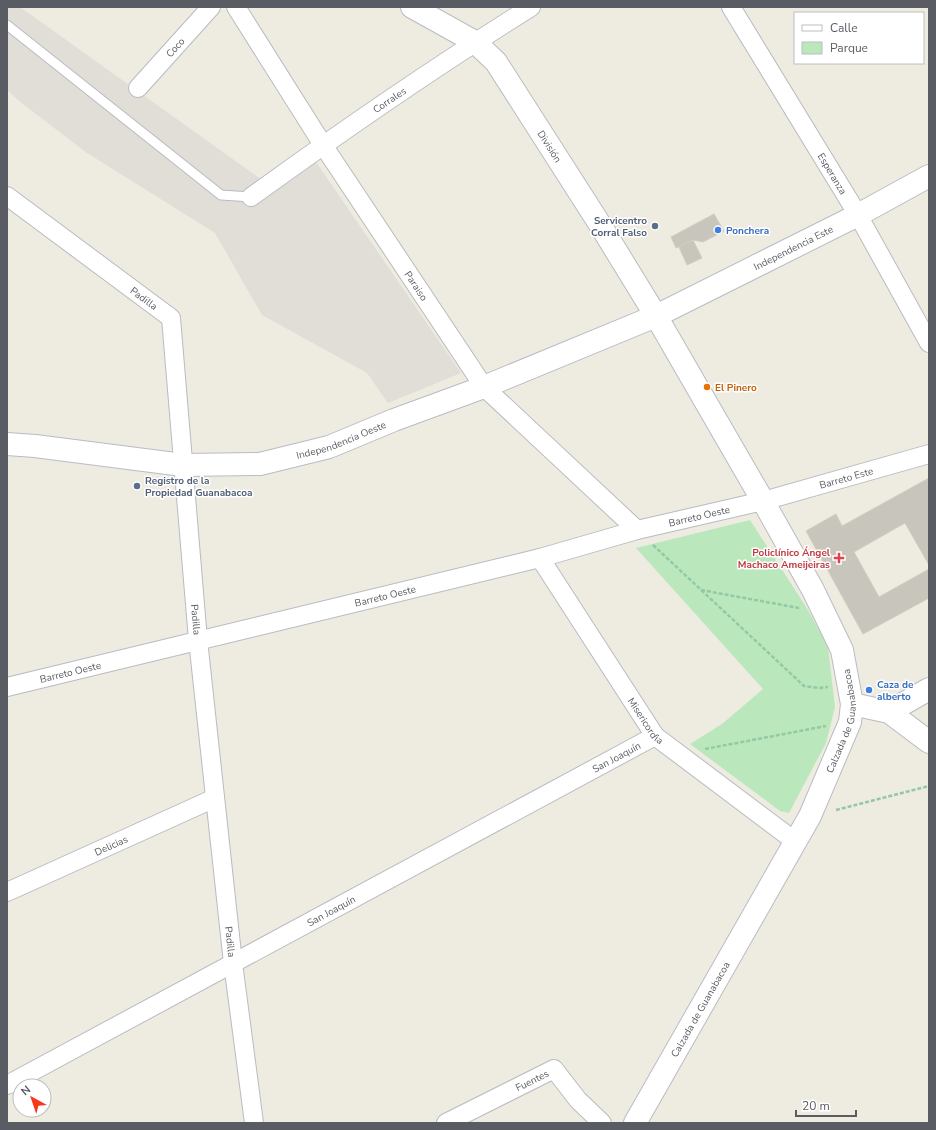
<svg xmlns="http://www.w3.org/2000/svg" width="936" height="1130" font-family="'Nunito Sans',sans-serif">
	<rect width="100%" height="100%" fill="#eeebe0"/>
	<polygon fill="#e1ded8" points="7,7 20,7 276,190 316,162 461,373 388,403 367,373 262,315 215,233 87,153 19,101 7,90"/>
	<polygon fill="#bae8bc" points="750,520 808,610 828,647 835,707 826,743 789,813 780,811 690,744 722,724 763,689 636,548"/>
	<g fill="#c8c5bd" stroke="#d3cdbe">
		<polygon points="714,214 724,231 703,242 693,240 676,248 671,237"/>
		<polygon points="693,240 702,258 687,265 679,247"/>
		<polygon points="929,478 929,565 905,523 854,552 879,597 929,569 929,598 863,634 806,531 836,514 842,526"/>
	</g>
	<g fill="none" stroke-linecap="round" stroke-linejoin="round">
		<defs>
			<polyline id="service" points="7,25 221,195 251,197"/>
			<g id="minor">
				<path id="s1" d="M236,7L323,145L484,387L637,530"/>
				<path id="s2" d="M731,7L858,215L929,343"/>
				<path id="s3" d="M138,88L211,7"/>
				<path id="s4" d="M7,196L171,318L198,640L233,963L254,1123"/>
				<path id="s5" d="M251,197C342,131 435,67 531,7"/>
				<path id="s6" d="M540,558L655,736L796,842"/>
				<path id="s7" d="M7,687L540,558L637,530L763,501L929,454"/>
				<path id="s8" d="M7,892L215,798"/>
				<path id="s9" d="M7,1085L655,736"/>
				<path id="s10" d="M446,1123L554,1069L578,1100L602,1123"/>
			</g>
			<g id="tertiary">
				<path id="s11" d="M412,7L475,42L496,62L599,223L656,316"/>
				<polyline points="852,704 889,712 929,742"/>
				<polyline points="889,712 929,689"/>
			</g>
			<g id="secondary">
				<path id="s12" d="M7,444L35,446L183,465L260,464L329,447L394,420L484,387L656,316L858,215L929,176"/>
				<path id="s13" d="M635,1123L810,816L850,722L852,704L842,650L813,590L763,501L656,316"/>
			</g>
		</defs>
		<use href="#service" stroke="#b8bbc1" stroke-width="11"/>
		<use href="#minor" stroke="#b8bbc1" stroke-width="20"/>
		<use href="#tertiary" stroke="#b8bbc1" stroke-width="24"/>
		<use href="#secondary" stroke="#b9bcc4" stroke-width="24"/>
		<g stroke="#93c9a4" stroke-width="2.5" stroke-dasharray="4 2" stroke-linecap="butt">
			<polyline points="653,545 804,686 819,688 828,687"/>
			<polyline points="701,590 799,608"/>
			<polyline points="705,749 826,726"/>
			<polyline points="836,810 929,786"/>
		</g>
		<use href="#service" stroke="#fff" stroke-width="9"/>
		<use href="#minor" stroke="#fff" stroke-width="18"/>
		<use href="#tertiary" stroke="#fff" stroke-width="22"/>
		<use href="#secondary" stroke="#fff" stroke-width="22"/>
	</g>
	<g fill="#5c6f8a" stroke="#fff" stroke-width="1.5">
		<circle cx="655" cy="226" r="4"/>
		<circle cx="137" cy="486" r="4"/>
	</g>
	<g fill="#3f7fe0" stroke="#fff" stroke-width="1.5">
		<circle cx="718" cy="230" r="4"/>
		<circle cx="869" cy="690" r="4"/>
	</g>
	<circle fill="#e8710a" stroke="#fff" stroke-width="1.5" cx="707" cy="387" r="4"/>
	<path fill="#e0444e" stroke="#fff" stroke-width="1.5" d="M837 552h4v4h4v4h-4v4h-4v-4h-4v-4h4z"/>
	<g text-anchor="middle" stroke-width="3" stroke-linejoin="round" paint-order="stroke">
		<g font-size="10" fill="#595d63" stroke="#fff">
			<text dy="4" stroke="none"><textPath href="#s3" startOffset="55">Coco</textPath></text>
			<text dy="4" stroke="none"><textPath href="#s5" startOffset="169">Corrales</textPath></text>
			<text dy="4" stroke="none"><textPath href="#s11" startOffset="201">División</textPath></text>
			<text dy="4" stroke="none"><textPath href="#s2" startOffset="195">Esperanza</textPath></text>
			<text dy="4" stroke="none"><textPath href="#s12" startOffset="831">Independencia Este</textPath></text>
			<text dy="4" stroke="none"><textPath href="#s1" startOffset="332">Paraiso</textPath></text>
			<text dy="4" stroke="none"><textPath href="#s4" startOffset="171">Padilla</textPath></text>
			<text dy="4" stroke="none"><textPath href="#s12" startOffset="339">Independencia Oeste</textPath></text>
			<text dy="4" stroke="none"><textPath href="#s7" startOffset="865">Barreto Este</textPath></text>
			<text dy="4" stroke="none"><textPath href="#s7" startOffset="713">Barreto Oeste</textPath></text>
			<text dy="4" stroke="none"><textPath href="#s7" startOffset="389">Barreto Oeste</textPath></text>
			<text dy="4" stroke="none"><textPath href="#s4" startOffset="507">Padilla</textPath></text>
			<text dy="4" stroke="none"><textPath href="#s7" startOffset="65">Barreto Oeste</textPath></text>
			<text dy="4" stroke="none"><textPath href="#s6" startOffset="194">Misericordia</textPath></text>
			<text dy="4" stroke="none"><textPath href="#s13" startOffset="455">Calzada de Guanabacoa</textPath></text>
			<text dy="4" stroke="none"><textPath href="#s9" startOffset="692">San Joaquín</textPath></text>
			<text dy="4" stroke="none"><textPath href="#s8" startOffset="114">Delicias</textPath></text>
			<text dy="4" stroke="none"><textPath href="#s9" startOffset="368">San Joaquín</textPath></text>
			<text dy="4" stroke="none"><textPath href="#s4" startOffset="831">Padilla</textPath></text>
			<text dy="4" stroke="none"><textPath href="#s13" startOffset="131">Calzada de Guanabacoa</textPath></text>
			<text dy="4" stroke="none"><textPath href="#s10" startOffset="96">Fuentes</textPath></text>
		</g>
		<g font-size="10" font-weight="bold" fill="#4e5e75" stroke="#fff" text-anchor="end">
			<text x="647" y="224">Servicentro<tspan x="647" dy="12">Corral Falso</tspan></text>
			<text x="145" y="484" text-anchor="start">Registro de la<tspan x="145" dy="12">Propiedad Guanabacoa</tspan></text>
		</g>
		<g font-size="10" font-weight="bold" fill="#366cbe" stroke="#fff" text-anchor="start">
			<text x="726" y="234">Ponchera</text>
			<text x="877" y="688">Caza de<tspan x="877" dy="12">alberto</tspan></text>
		</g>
		<g font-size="10" font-weight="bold" fill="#c56008" stroke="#fff" text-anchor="start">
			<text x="715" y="391">El Pinero</text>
		</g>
		<g font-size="10" font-weight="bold" fill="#be3a42" stroke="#fff" text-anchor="end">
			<text x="830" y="556">Policlínico Ángel<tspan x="830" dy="12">Machaco Ameijeiras</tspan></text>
		</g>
	</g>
	<rect width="936" height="1130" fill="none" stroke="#595d63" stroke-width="16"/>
	<rect x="794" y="12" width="130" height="52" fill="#ffffff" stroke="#bdbec1"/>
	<rect x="802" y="25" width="20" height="6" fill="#ffffff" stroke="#bdbec1"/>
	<text x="830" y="32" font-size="12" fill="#595d63">Calle</text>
	<rect x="802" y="42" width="20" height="12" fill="#bae8bc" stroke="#bdbec1"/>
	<text x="830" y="52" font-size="12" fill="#595d63">Parque</text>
	<g transform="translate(32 1098) rotate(320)"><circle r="19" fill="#ffffff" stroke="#bdbec1"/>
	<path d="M0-3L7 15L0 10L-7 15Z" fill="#f8381b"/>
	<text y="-6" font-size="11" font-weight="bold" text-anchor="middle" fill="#595d63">N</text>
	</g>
	<path d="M796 1110v6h60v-6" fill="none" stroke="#595d63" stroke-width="2"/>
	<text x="802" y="1110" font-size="12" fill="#595d63" stroke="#ffffff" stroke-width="3" paint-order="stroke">20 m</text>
</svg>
